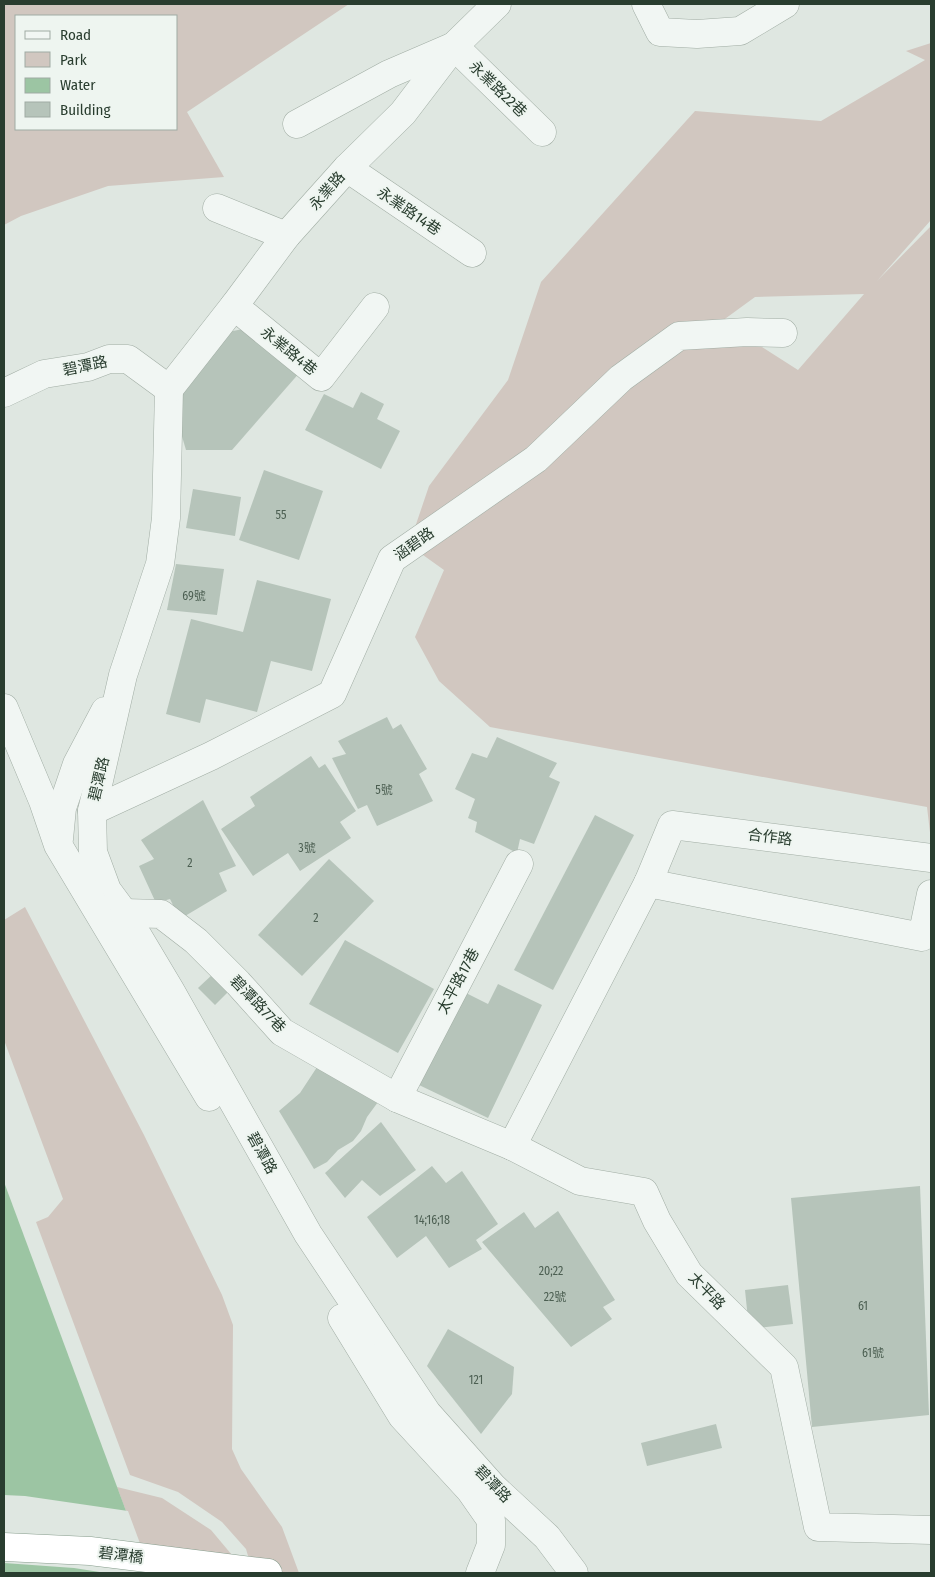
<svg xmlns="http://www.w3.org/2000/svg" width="935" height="1577" font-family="'Fira Sans Condensed','Noto Sans TC',sans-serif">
	<rect width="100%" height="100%" fill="#dfe7e1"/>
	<g fill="#d1c7c0" fill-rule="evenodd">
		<path d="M4,4H349L187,112L224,177L108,186L21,216L4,225ZM16,16H176V129H16Z"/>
		<path d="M931,43V220L877,281L931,226V841L927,807L490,727L439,681L415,637L444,570L409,545L429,486L508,380L541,282L695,111L821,121L925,60L906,51ZM864,294L798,370L734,329L696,340L755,297Z"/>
		<polygon points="25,907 144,1135 222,1295 233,1325 232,1449 241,1469 282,1527 299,1573 253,1573 246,1549 222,1522 178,1492 130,1475 36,1222 48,1217 63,1199 4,1040 4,920"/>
		<polygon points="117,1487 162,1498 211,1530 237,1561 239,1573 149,1573"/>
	</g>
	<polygon fill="#9cc5a3" points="4,1182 149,1573 4,1573"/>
	<polygon fill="#dfe7e1" points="4,1495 25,1496 128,1511 151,1573 106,1573 74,1568 4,1563"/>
	<g fill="#b6c4ba">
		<polygon points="248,328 301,371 232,450 186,450 171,399 218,334"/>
		<polygon points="361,392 384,404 377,419 400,431 381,469 305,430 324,394 353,408"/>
		<polygon points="264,470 323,491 299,560 239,540"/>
		<polygon points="193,489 241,497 235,536 186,528"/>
		<polygon points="176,564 224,569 217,615 167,610"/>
		<polygon points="257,580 331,599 312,671 271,661 257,712 206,699 200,723 166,714 191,619 243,632"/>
		<polygon points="387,717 393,729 401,724 427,769 419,774 433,801 377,826 367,805 358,809 332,758 346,754 338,741"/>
		<polygon points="497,737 557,763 549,777 560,782 534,844 520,839 517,853 475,832 477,822 468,818 475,799 455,789 472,753 487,758"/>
		<polygon points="311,756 319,768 325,764 356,811 340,822 351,838 300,871 288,853 253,876 221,829 255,806 250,797"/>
		<polygon points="203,800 236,866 219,873 227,891 180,919 170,899 156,903 139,866 154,859 141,840"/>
		<polygon points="595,815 634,835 553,990 514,970"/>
		<polygon points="329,859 374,901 302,976 258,935"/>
		<polygon points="345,940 434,989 398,1053 309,1004"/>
		<polygon points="214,973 230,990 215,1005 198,988"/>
		<polygon points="498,984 542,1005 488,1118 419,1085 464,992 488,1004"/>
		<polygon points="323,1058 378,1102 367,1117 361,1131 353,1141 338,1150 327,1162 314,1169 279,1111 300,1093"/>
		<polygon points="381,1122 416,1170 380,1196 362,1180 345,1198 325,1173"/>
		<polygon points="432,1166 446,1183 462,1171 498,1224 476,1240 482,1249 449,1268 426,1236 397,1258 367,1217"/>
		<polygon points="920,1186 929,1415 812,1427 791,1198"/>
		<polygon points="558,1211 615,1300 603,1307 612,1319 571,1347 482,1242 524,1212 535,1228"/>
		<polygon points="788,1285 793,1324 749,1329 745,1290"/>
		<polygon points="448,1329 514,1367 512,1394 481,1434 427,1366"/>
		<polygon points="716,1424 722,1448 647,1466 641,1443"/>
	</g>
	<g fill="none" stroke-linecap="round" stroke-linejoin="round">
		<defs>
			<g id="minor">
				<polyline points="646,4 660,32 697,34 740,31 785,4"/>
				<polyline points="297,124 389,74 454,46 542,132"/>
				<polyline points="347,168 472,253"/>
				<polyline points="217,208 286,236"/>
				<polyline points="234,306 321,377 375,307"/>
				<polyline points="169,389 166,518 160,564 123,675 92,811 93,852 107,890 124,913 170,990 308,1234 427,1413 493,1487 547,1537 574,1573"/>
				<polyline points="169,389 234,306 286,236 347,168 403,113 454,46 497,4"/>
				<polyline points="4,393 44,374 88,367 109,359 128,359 169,389"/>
				<polyline points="4,708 43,801 58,845 209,1097"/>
				<polyline points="92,811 211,756 332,694 392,559 536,459 621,378 679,336 747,332 783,333"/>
				<polyline points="59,839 62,808 77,764 105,711"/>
				<polyline points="648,883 922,937 931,894"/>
				<polyline points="124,913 161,914 196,941 238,983 282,1032 397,1098 512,1146 580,1181 644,1192 657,1221 689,1274 784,1367 818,1527 931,1530"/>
				<polyline points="397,1098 519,864"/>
				<polyline points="512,1146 648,883 672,825 931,858"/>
				<polyline points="342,1318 402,1416 470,1490 491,1520 491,1545 480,1573"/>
			</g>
			<polyline id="highway" points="4,1547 90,1551 268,1573"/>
		</defs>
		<use href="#minor" stroke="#a1ada4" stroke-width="29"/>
		<use href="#highway" stroke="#879d8d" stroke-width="29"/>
		<use href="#minor" stroke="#f1f6f3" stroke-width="28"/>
		<use href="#highway" stroke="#fff" stroke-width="28"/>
	</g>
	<g text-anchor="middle" stroke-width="4" stroke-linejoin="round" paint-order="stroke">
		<g font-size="12" fill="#4c5f52">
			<text x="281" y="519">55</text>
			<text x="194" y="600">69號</text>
			<text x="384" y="794">5號</text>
			<text x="307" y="852">3號</text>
			<text x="190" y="867">2</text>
			<text x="316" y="922">2</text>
			<text x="432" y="1224">14;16;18</text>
			<text x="551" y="1275">20;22</text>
			<text x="555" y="1301">22號</text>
			<text x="863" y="1310">61</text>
			<text x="873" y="1357">61號</text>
			<text x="476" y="1384">121</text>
		</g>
		<g font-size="15" fill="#293d2f" stroke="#eef5f0">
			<text transform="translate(498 89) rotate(44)" y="5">永業路22巷</text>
			<text transform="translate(327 191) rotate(-49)" y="5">永業路</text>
			<text transform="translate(409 211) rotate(34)" y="5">永業路14巷</text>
			<text transform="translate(289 351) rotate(39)" y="5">永業路4巷</text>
			<text transform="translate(85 366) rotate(-12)" y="5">碧潭路</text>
			<text transform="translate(414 544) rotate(-36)" y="5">涵碧路</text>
			<text transform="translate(99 779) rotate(-77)" y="5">碧潭路</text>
			<text transform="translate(770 837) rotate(7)" y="5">合作路</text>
			<text transform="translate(458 981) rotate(-62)" y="5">太平路17巷</text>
			<text transform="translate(258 1004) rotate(46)" y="5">碧潭路77巷</text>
			<text transform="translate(262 1153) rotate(61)" y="5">碧潭路</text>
			<text transform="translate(707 1291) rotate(46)" y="5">太平路</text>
			<text transform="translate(493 1484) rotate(46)" y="5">碧潭路</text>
			<text transform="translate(121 1555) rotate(7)" y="5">碧潭橋</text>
		</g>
	</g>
	<rect width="935" height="1577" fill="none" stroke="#293d2f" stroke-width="10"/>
	<rect x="15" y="15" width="162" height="115" fill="#eef5f0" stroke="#9faba3"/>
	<rect x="25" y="31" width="25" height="8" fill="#f1f6f3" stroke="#9faba3"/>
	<text x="60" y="40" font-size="15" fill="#293d2f">Road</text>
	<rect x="25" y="52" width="25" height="15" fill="#d1c7c0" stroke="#9faba3"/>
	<text x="60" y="65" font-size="15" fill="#293d2f">Park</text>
	<rect x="25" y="78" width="25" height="15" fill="#9cc5a3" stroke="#9faba3"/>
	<text x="60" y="90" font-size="15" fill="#293d2f">Water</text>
	<rect x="25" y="102" width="25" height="15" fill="#b6c4ba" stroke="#9faba3"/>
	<text x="60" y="115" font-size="15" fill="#293d2f">Building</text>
</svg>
